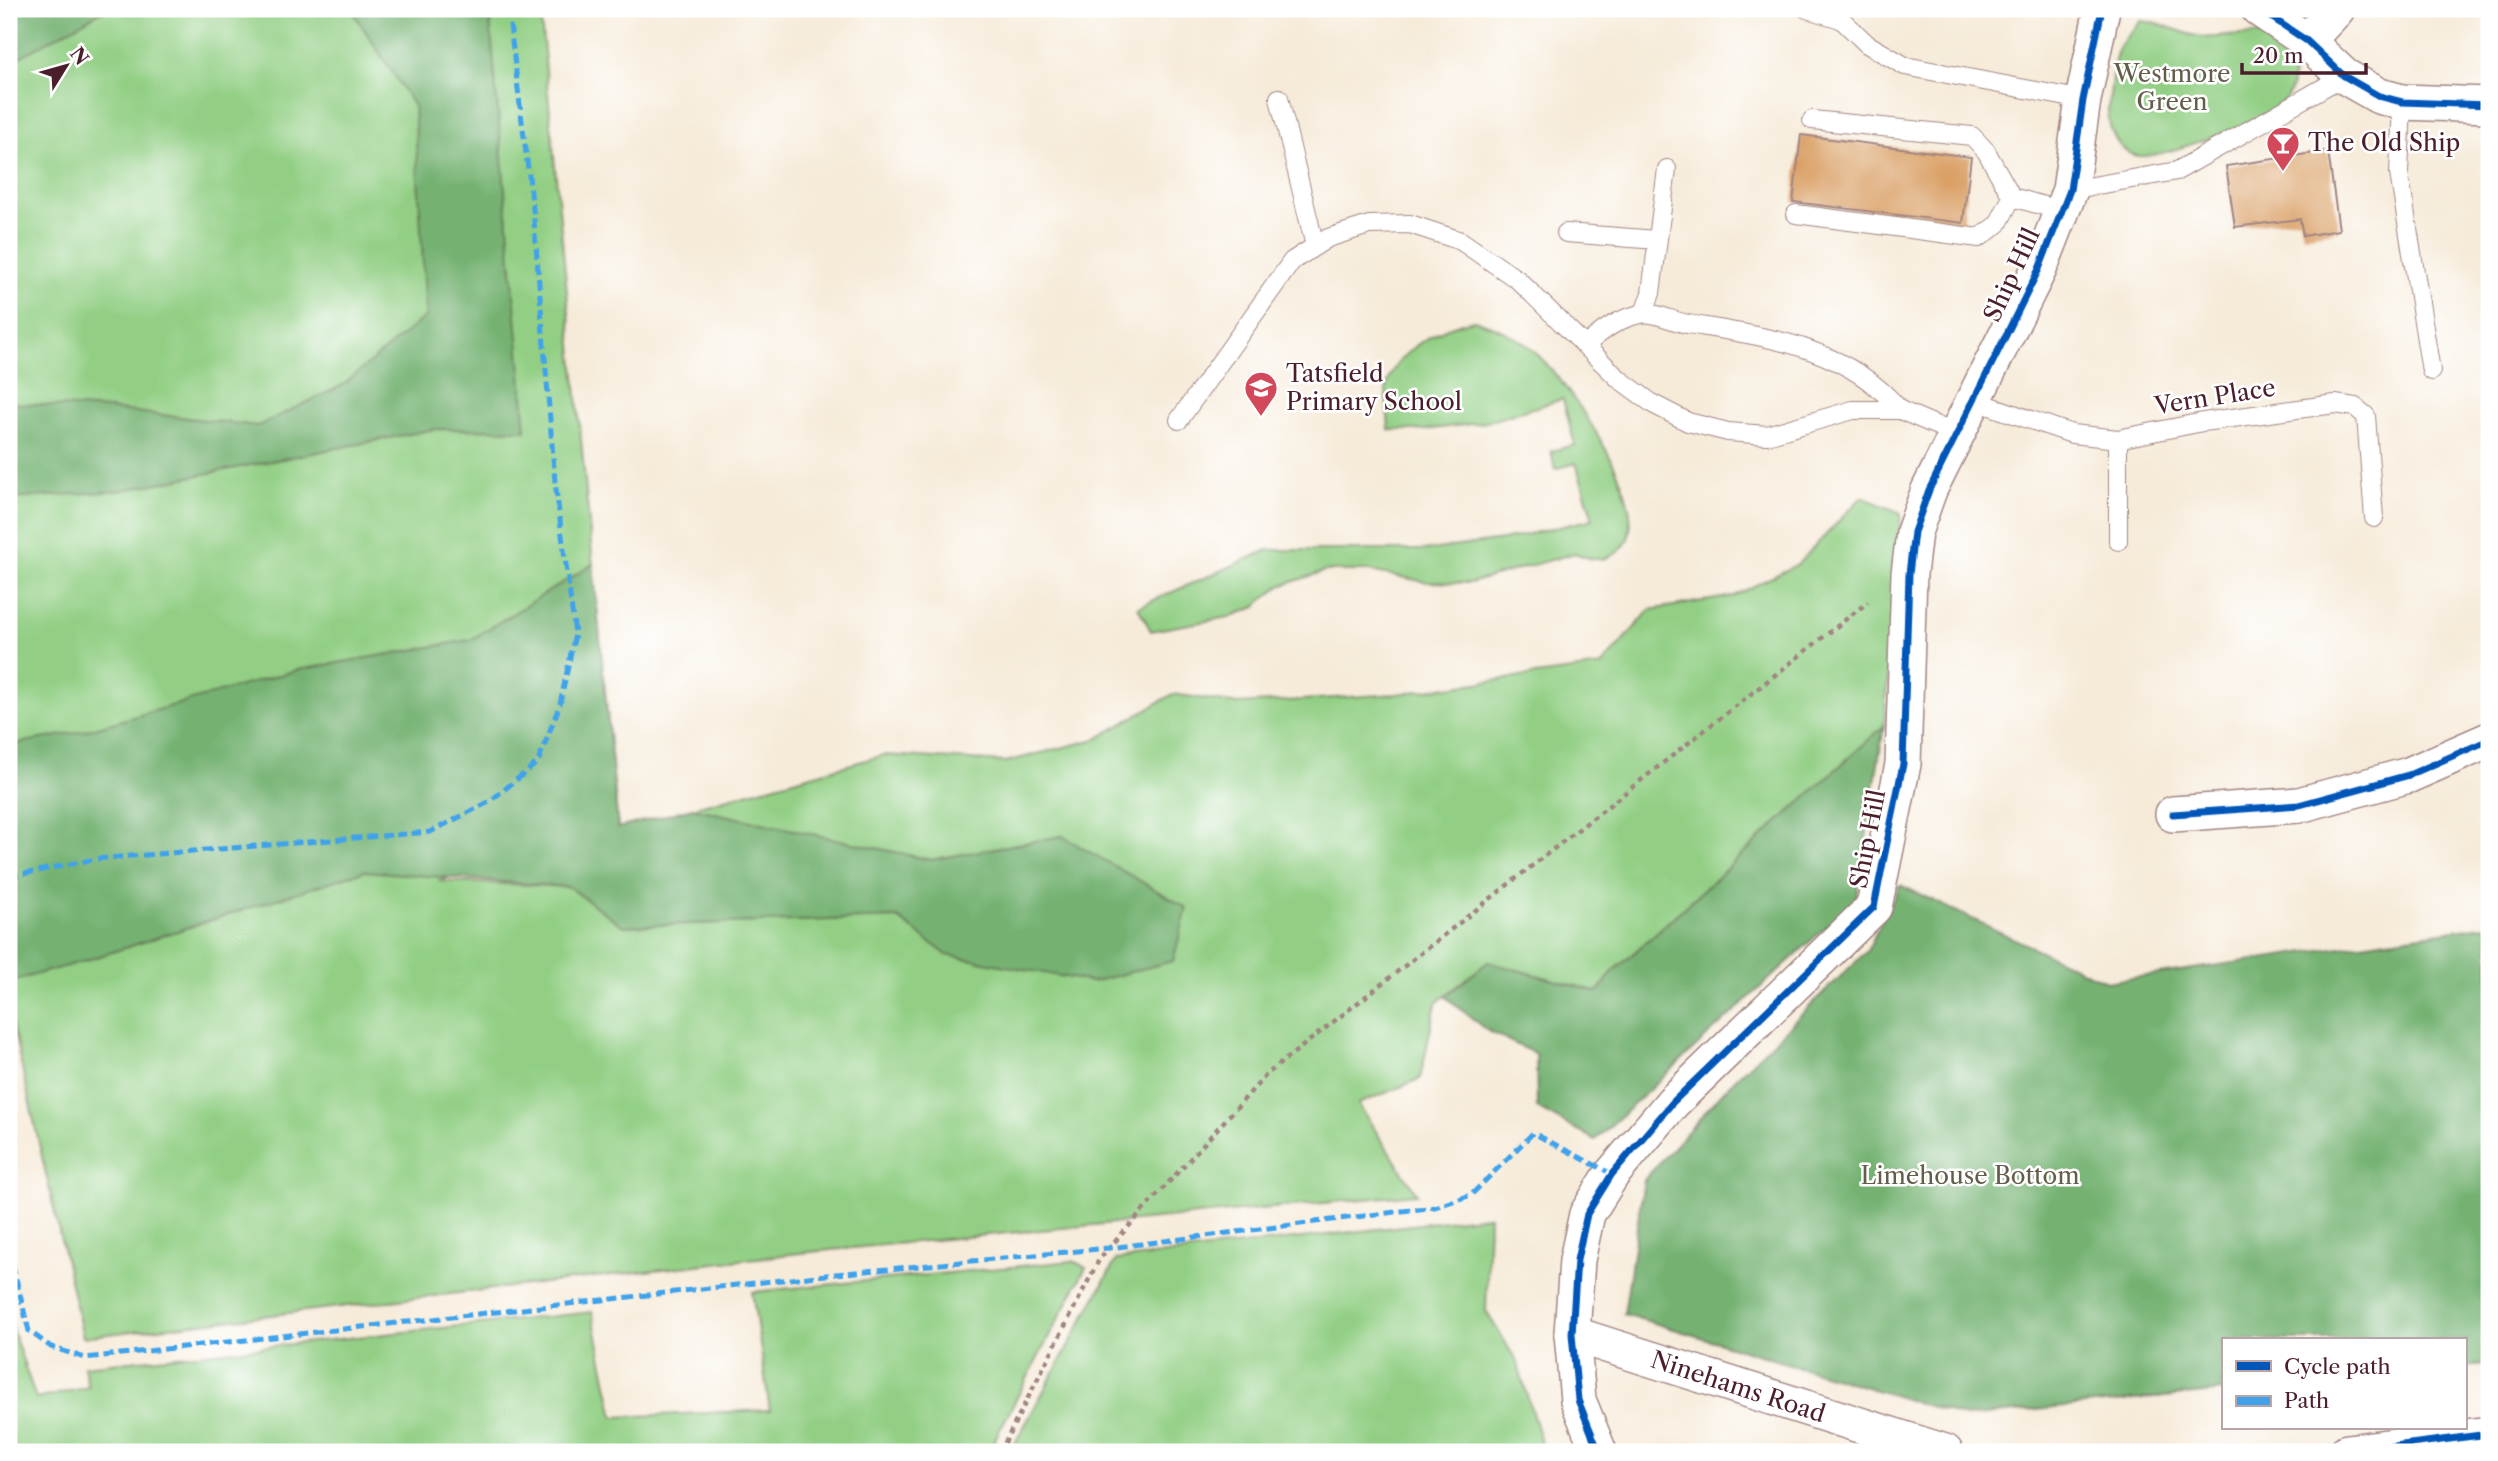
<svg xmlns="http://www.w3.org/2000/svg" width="2498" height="1461" font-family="'Libre Caslon Text',serif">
	<rect width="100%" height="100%" fill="#fff"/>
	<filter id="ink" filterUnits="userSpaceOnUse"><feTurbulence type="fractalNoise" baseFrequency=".0143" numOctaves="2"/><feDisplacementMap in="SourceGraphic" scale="14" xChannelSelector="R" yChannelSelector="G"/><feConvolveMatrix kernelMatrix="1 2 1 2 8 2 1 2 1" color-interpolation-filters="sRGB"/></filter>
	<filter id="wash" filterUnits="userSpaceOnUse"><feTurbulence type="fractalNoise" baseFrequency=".00686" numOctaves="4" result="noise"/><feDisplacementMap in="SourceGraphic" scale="28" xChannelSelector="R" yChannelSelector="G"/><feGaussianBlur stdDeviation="1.57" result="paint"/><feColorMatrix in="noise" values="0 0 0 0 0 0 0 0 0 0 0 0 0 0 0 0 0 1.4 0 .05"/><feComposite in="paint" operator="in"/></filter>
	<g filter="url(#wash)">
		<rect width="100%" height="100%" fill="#f6ebd9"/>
		<g fill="#92cf84" stroke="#6e7758" stroke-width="2">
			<polygon points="9,9 540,9 618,828 438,881 569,887 624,926 898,918 948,955 1062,836 931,860 692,808 884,755 1006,762 1096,739 1173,694 1238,704 1397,694 1601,666 1650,610 1734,596 1798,564 1862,497 1901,513 1884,726 1613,972 1598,992 1488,962 1436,1003 1420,1079 1358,1104 1417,1194 800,1253 83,1337 9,1011"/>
			<path d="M2141,21C2166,23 2181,34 2202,37C2224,40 2256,27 2276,42C2296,57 2299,88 2279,106C2262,121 2162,158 2140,156C2115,154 2105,122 2109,102C2112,86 2112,66 2118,50C2122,40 2134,29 2141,21Z"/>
			<path d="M1474,320C1499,328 1520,337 1539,356C1568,385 1663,514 1619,551C1604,563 1591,560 1575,553L1470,583L1426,582L1370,571H1325L1280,586L1253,608L1229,617L1151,631L1138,607L1268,550H1429L1503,540L1593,519L1576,463L1555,469L1551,451L1575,445L1563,399L1486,422L1425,430H1389C1389,417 1383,393 1388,381C1400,348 1443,326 1474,320Z"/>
			<polygon points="1489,1216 1486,1311 1517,1362 1544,1452 1010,1452 1116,1260"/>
			<polygon points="1072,1261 1086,1267 988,1452 9,1452 9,1320 36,1399 88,1387 84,1366 592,1312 614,1417 770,1410 752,1292"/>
		</g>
		<g fill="#75b272" stroke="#60684e" stroke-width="2">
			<polygon points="9,9 106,9 9,63"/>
			<polygon points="351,9 489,9 526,430 435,429 118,491 9,499 9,403 109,409 258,426 343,385 426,316 414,106"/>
			<polygon points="593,564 618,828 692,808 931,860 1062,836 1187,908 1173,961 1092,982 947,955 898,918 623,926 569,887 364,871 81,962 9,982 9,745 84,731 297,670 470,640"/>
			<polygon points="1884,726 1856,899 1595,1140 1537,1108 1536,1054 1486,1030 1445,996 1488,962 1598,992 1613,972"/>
			<polygon points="1900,885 2106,982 2489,925 2489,1364 2465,1366 2465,1340 2223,1340 2223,1391 1965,1417 1624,1314 1644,1180 1733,1081 1867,951"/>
		</g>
		<g id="blocks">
			<g fill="#d7995a">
				<polygon points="1801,135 1971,157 1963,223 1793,202"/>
				<polygon points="2328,151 2339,230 2303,236 2300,219 2235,227 2226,166"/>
			</g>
		</g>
	</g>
	<g filter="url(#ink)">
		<use href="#blocks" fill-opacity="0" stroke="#a08582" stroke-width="2"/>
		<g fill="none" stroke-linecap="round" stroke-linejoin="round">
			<defs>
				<g id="service">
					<polyline points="1807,9 1841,19 1867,44 1905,66 2083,100"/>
					<polyline points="1279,98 1315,246"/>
					<polyline points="2402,102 2399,173 2431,371"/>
					<polyline points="2070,190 2177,171 2344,76"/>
					<polyline points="2012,197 2062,211"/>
					<polyline points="1796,214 1979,238 1998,224 2012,197 1986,151 1972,136 1812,120"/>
					<polyline points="1566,233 1657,240"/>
					<polyline points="1644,313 1651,293 1667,169"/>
					<path d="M1586,345C1603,330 1619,318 1641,314C1654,311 1674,322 1688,324C1766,337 1846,346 1900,410"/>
					<polyline points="1973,400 2072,434 2118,439 2203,422 2335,404 2355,407 2366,416 2374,518"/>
					<polyline points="1179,420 1292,261 1328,238 1369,225 1410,224 1461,241 1518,280 1619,379 1653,404 1688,422 1728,432 1767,435 1853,410 1900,410 1956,434"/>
					<polyline points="2118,439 2118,541"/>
				</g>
				<g id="minor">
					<polyline points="2259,9 2307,41 2344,76 2379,96 2402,102 2489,105"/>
					<polyline points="2307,41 2337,9"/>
					<polyline points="2173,814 2299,805 2409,775 2489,740"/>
					<polyline points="1572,1334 1945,1452"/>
					<polyline points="1599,1452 1578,1400 1572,1334 1577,1260 1587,1214 1612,1174 1673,1102 1874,907 1903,764 1909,574 1914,532 1929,490 2039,269 2070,190 2083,100 2102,9"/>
					<polyline points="2347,1452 2489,1434"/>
				</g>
			</defs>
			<use href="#service" stroke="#a08582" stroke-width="20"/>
			<use href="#minor" stroke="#a08582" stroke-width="38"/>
			<polyline stroke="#a08582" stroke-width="4.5" stroke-dasharray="5 5" stroke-linecap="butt" points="1000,1452 1100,1258 1267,1074 1868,602"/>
			<use href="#service" stroke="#fff" stroke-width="18"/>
			<use href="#minor" stroke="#fff" stroke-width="35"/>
			<g stroke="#40a2eb" stroke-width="5" stroke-dasharray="10 5" stroke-linecap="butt">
				<polyline points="9,877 95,859 430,832 489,802 538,762 560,704 575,634 555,482 533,209 508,9"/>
				<polyline points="9,1250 29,1331 51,1347 85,1358 835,1274 1109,1248 1435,1207 1471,1195 1533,1133 1612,1174"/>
			</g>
			<defs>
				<g id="cycleway">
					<polyline points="2259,9 2307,41 2344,76 2379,96 2402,102 2489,105"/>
					<polyline points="2173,814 2299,805 2409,775 2489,740"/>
					<polyline points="1599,1452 1578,1400 1572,1334 1577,1260 1587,1214 1612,1174 1673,1102 1874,907 1903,764 1909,574 1914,532 1929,490 2039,269 2070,190 2083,100 2102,9"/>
					<polyline points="2347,1452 2489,1434"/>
				</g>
			</defs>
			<use href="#cycleway" stroke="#fff" stroke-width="11"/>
			<use href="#cycleway" stroke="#0057b8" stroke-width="7"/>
		</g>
	</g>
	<defs>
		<symbol id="bar-pin" viewBox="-11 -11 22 30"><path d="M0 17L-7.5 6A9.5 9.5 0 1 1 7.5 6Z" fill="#d1495b" stroke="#fff"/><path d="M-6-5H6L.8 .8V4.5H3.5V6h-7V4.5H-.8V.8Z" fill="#fff"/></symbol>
		<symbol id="school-pin" viewBox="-11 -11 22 30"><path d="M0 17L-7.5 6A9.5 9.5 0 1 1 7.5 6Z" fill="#d1495b" stroke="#fff"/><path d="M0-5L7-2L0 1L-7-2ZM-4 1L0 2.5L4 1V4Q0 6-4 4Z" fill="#fff"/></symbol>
	</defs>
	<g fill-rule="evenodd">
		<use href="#bar-pin" x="2264" y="124" width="38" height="52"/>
		<use href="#school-pin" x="1242" y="369" width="38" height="52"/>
	</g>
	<g text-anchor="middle" stroke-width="5" stroke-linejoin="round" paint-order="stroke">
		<g font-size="24" fill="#635d4a" stroke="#fff">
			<text x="2172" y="82">Westmore<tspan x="2172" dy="28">Green</tspan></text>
			<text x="1970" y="1184">Limehouse Bottom</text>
		</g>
		<g font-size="24" fill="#4a1f2b" stroke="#fff" text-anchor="start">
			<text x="2308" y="151">The Old Ship</text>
			<text x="1286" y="382">Tatsfield<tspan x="1286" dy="28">Primary School</tspan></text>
		</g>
		<g font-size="24" fill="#4a1f2b" stroke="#fff">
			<text transform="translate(2012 275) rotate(-65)" y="8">Ship Hill</text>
			<text transform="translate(2215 397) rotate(-9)" y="8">Vern Place</text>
			<text transform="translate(1868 839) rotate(-79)" y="8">Ship Hill</text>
			<text transform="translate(1738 1387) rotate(18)" y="8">Ninehams Road</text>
		</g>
	</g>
	<rect width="2498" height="1461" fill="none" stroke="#fff" stroke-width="35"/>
	<rect x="2222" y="1338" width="245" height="91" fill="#ffffff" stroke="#b7a5aa" stroke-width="2"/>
	<rect x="2236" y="1361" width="35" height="10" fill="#0057b8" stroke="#b7a5aa" stroke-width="2"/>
	<text x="2284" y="1374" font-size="21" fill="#4a1f2b">Cycle path</text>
	<rect x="2236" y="1396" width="35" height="10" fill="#40a2eb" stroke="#b7a5aa" stroke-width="2"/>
	<text x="2284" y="1408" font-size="21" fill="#4a1f2b">Path</text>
	<g transform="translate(66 66) rotate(53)" stroke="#ffffff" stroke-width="5" paint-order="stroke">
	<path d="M0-5L12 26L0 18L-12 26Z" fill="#4a1f2b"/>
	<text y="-10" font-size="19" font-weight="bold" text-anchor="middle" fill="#4a1f2b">N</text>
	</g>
	<path d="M2242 63v10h124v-10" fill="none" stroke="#4a1f2b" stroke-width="3.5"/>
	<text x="2253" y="63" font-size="21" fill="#4a1f2b" stroke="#ffffff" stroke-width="5" paint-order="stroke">20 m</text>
</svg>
